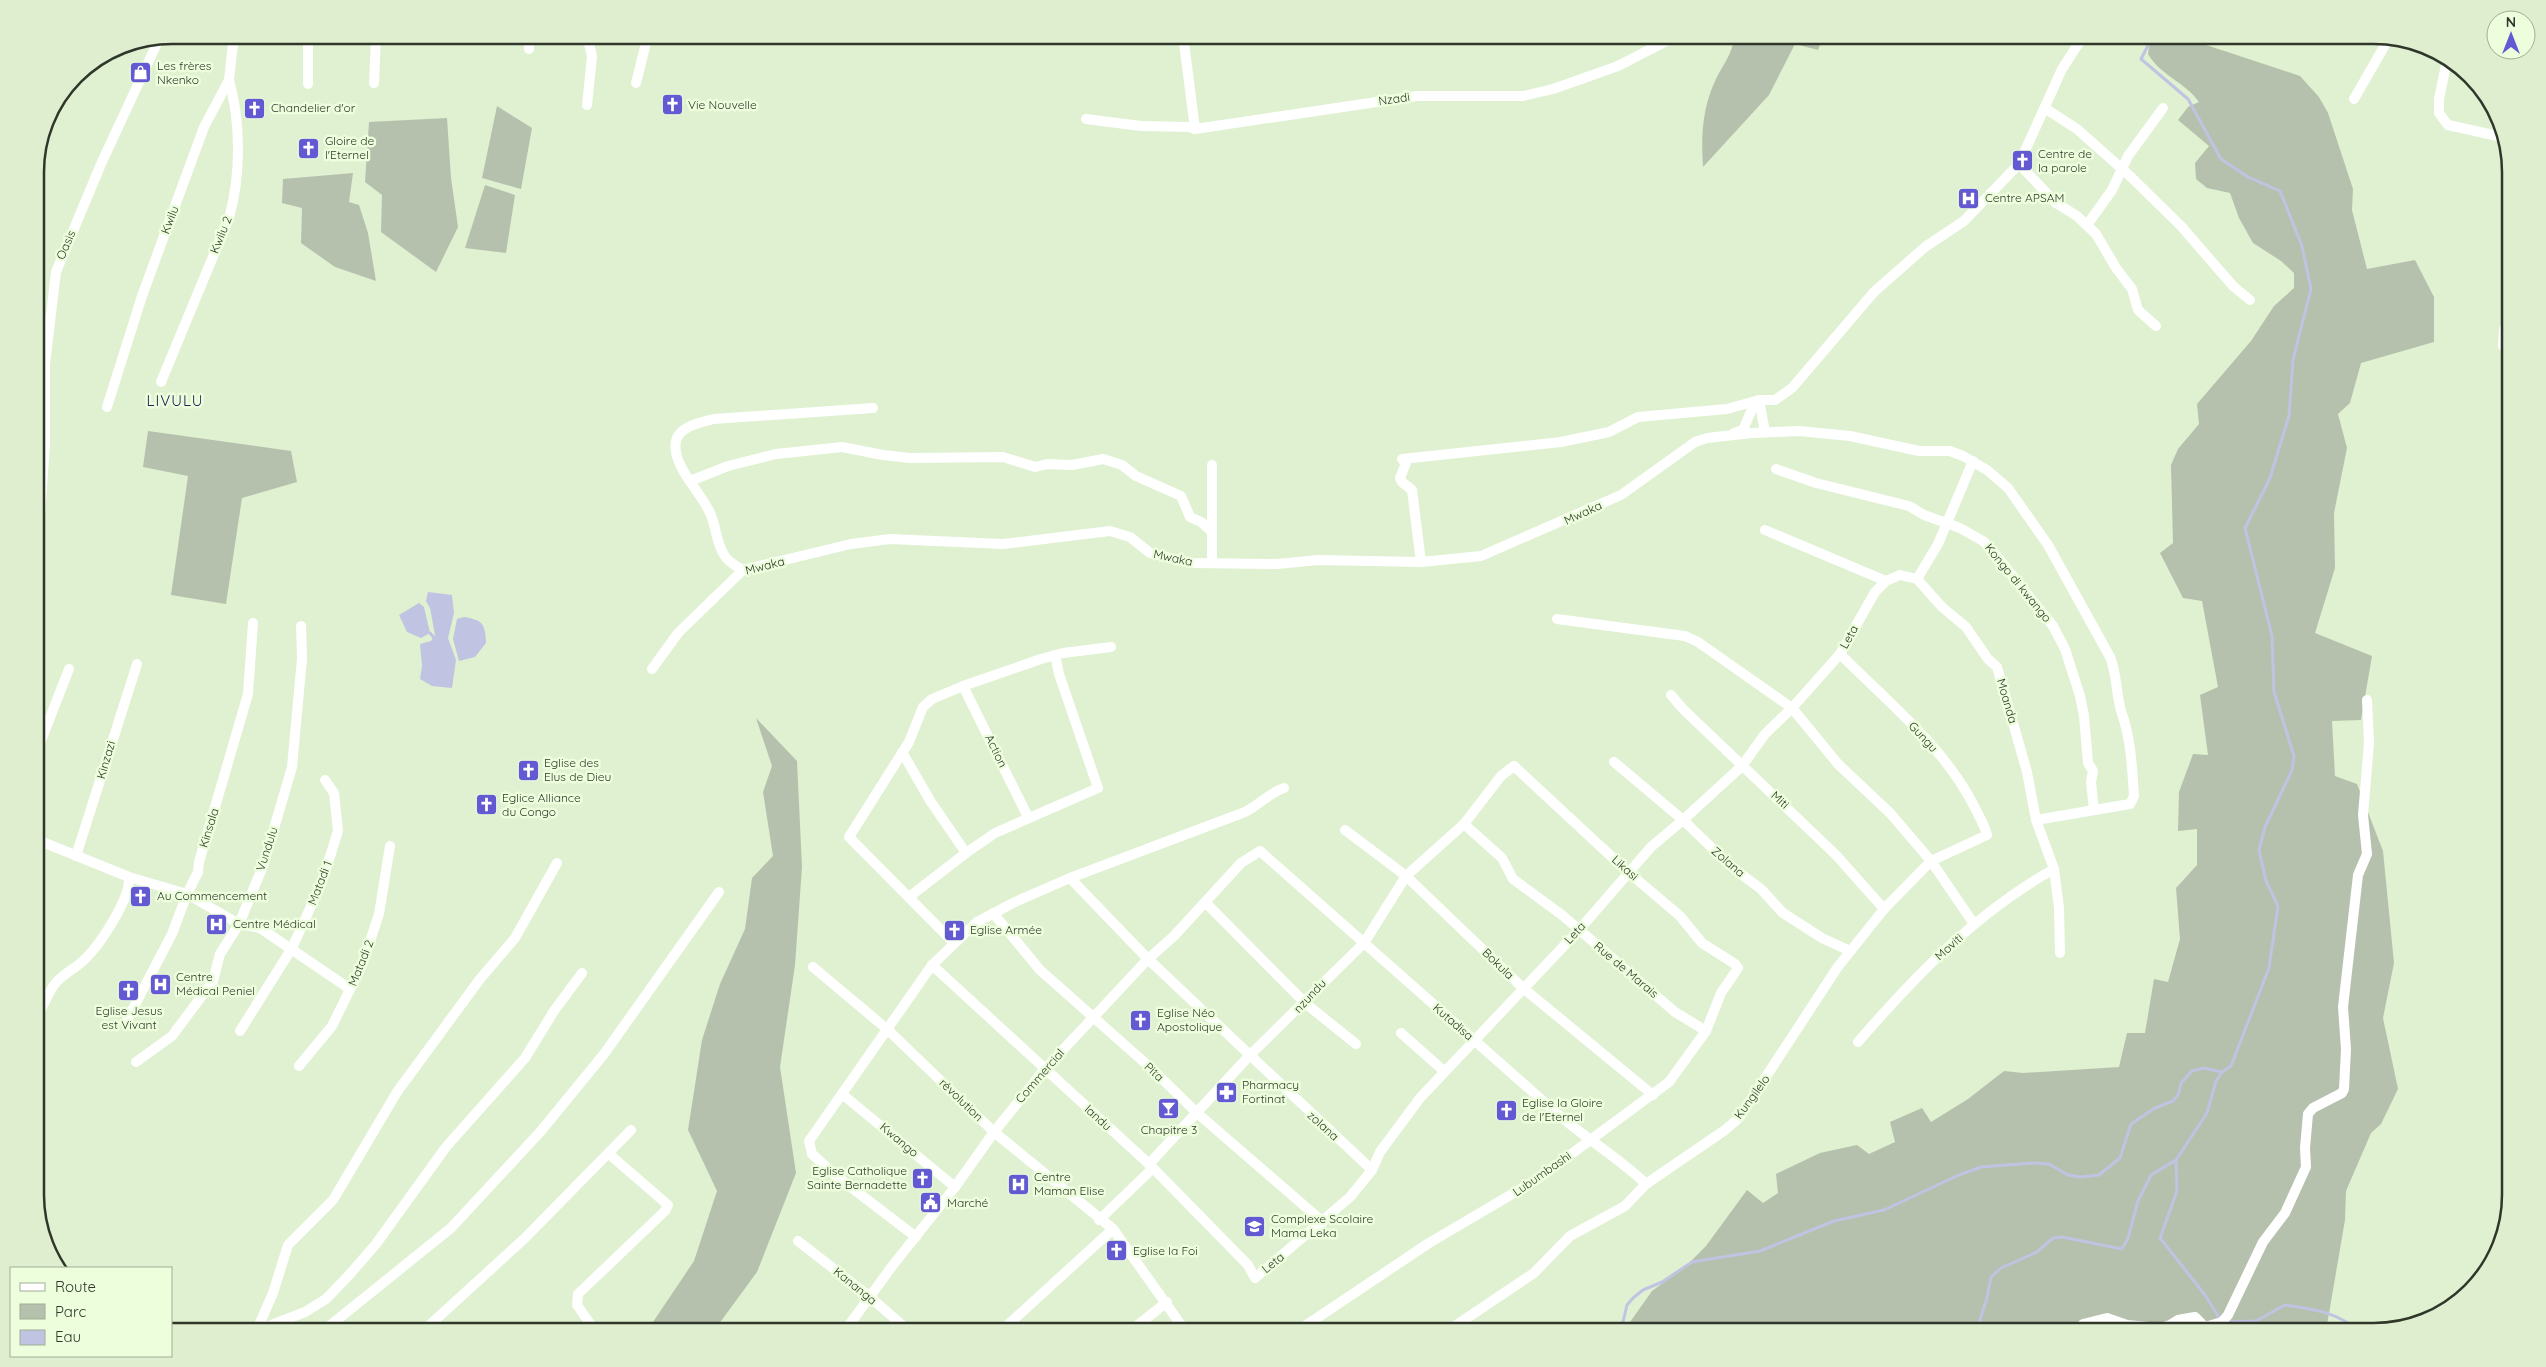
<svg xmlns="http://www.w3.org/2000/svg" width="2546" height="1367" font-family="Quicksand,sans-serif">
	<rect width="100%" height="100%" fill="#dff1d0"/>
	<g fill="#b6c1ad">
		<path d="M1763,35H1824L1818,50L1795,44L1769,95L1703,167C1701,136 1702,108 1716,79C1722,66 1729,59 1733,44L1746,45Z"/>
		<path d="M2151,35H2176L2300,76L2319,97L2328,113L2353,189L2352,210L2367,269L2415,260L2434,297V342L2361,363L2350,403L2338,414L2347,448L2334,513L2335,568L2315,633L2372,656L2361,720L2332,721L2335,776L2357,784L2383,851L2394,963L2383,1018L2398,1089L2381,1124L2371,1133L2346,1191L2345,1220L2327,1325L2301,1328L2302,1332H1623L1652,1291L1686,1266L1706,1246L1747,1190L1763,1203L1778,1193L1776,1174L1820,1153L1857,1145L1869,1154L1895,1142L1890,1122L1922,1108L1931,1122L1968,1099L2004,1071L2023,1073L2119,1067L2127,1033H2145L2154,979L2168,982L2180,939L2176,888L2197,865V829L2178,831L2179,792L2193,754L2208,755L2200,695L2218,687L2202,601L2183,598L2160,553L2173,543L2171,465L2178,449L2199,424L2197,404L2251,341L2274,306L2294,288V273L2281,261L2253,243L2239,218L2230,193L2207,188L2196,179L2195,163L2209,146L2178,120L2188,107L2199,102C2185,82 2161,76 2148,54Z"/>
		<polygon points="497,106 532,128 521,189 482,178"/>
		<polygon points="447,118 451,178 458,227 436,272 381,232 382,195 365,182 369,122"/>
		<polygon points="353,173 349,202 359,205 368,233 376,281 335,267 301,243 302,208 282,203 283,179"/>
		<polygon points="485,185 515,195 506,253 465,248"/>
		<polygon points="148,431 291,451 297,482 242,498 226,604 171,595 188,476 143,467"/>
		<polygon points="756,718 797,761 802,867 795,965 780,1067 796,1173 757,1272 713,1332 639,1332 653,1322 694,1261 717,1191 688,1130 702,1040 720,984 745,929 752,878 773,856 763,792 772,766"/>
	</g>
	<g fill="#c1c3e2">
		<polygon points="428,592 452,595 454,613 448,638 456,660 452,688 432,686 420,679 422,666 420,644 431,641 435,635 430,608 426,601"/>
		<polygon points="419,603 424,607 430,633 421,638 407,632 399,615"/>
		<path d="M464,617C483,620 485,624 486,643L475,657L459,661L453,639L457,619Z"/>
	</g>
	<g fill="none" stroke-linecap="round" stroke-linejoin="round">
		<g stroke="#c1c3e2" stroke-width="3">
			<polyline points="430,633 434,638"/>
			<polyline points="2176,1161 2177,1191 2160,1238 2205,1295 2220,1319"/>
			<polyline points="2410,1321 2450,1309"/>
			<path d="M2225,1322L2256,1321L2285,1305C2310,1309 2341,1312 2358,1332"/>
			<polyline points="1615,1332 1623,1322 1627,1305 1633,1298 1643,1290 1662,1282 1692,1262 1760,1251 1834,1221 1884,1210 1959,1175 1981,1167 2033,1163 2049,1164 2068,1175 2080,1177 2099,1175 2120,1158 2131,1124 2155,1108 2173,1101 2179,1093 2181,1083 2192,1071 2204,1068 2222,1072 2231,1066 2269,968 2278,906 2266,881 2259,850 2265,827 2292,770 2294,756 2274,692 2272,636 2245,528 2270,478 2289,416 2293,360 2311,289 2302,246 2280,191 2248,177 2221,159 2188,99 2141,59 2152,38 2151,35"/>
			<polyline points="1976,1332 1987,1298 1991,1277 2001,1268 2037,1252 2053,1238 2062,1237 2122,1249 2128,1238 2138,1201 2151,1175 2176,1160 2207,1113 2216,1081 2222,1072"/>
		</g>
		<g stroke="#fff" stroke-width="10">
			<polyline points="529,35 529,49"/>
			<polyline points="587,35 592,56 587,105"/>
			<polyline points="1183,35 1195,129 1417,96 1523,96 1553,89 1618,66 1678,35"/>
			<polyline points="2447,60 2439,99 2439,113 2448,125 2502,137"/>
			<polyline points="374,83 376,35"/>
			<polyline points="636,83 648,35"/>
			<polyline points="308,84 308,35"/>
			<polyline points="2354,99 2389,38"/>
			<polyline points="2046,109 2077,129 2131,177 2181,226 2233,286 2250,300"/>
			<polyline points="1086,119 1141,126 1190,127 1195,129"/>
			<polyline points="2019,164 2056,203 2077,216 2096,234 2116,268 2132,289 2138,310 2156,326"/>
			<polyline points="2087,225 2112,190 2128,156 2163,108"/>
			<polyline points="2503,346 2504,330 2511,311"/>
			<path d="M161,382L229,218C241,175 241,123 229,80"/>
			<polyline points="1759,400 1765,432"/>
			<polyline points="107,407 142,296 204,127 229,80 234,35"/>
			<polyline points="1734,433 1743,430 1752,409 1759,400"/>
			<polyline points="1212,465 1212,562"/>
			<polyline points="1776,469 1816,483 1909,506 1924,515 1960,528 1983,541 1991,549 2053,626 2065,649 2080,696 2084,716 2088,763 2093,771 2091,782 2094,810"/>
			<polyline points="690,481 728,466 776,454 842,447 883,455 910,458 1003,457 1035,467 1047,464 1072,465 1103,459 1122,465 1136,476 1181,496 1190,517 1201,522 1211,531"/>
			<polyline points="1765,530 1886,581 1900,575 1917,579 1942,607 1966,627 1988,659 1997,667 2027,772 2036,820 2054,869 2059,908 2060,953"/>
			<polyline points="1421,562 1412,490 1402,482 1400,478 1406,463 1402,459 1561,442 1609,432 1638,417 1727,409 1759,400 1775,400 1792,388 1874,292 1925,247 1964,221 2019,164 2062,69 2084,35"/>
			<path d="M743,570C735,566 727,561 723,553C716,541 716,525 710,513C701,492 671,465 676,441C679,426 702,422 714,419L873,408"/>
			<polyline points="1917,579 1938,544 1973,461"/>
			<polyline points="35,590 45,444 45,364 56,272 101,164 160,37"/>
			<polyline points="1557,619 1685,636 1698,642 1792,708 1838,764 1890,813 1931,861 1974,924"/>
			<path d="M652,669L678,633L743,570L851,544L890,539L1003,544L1110,531L1130,537L1150,553L1191,563L1277,564L1318,560L1421,562L1481,556L1621,495L1695,442L1707,438L1752,433L1799,431L1850,436L1919,451H1950L1963,456L1987,470L2008,488L2048,545L2110,657C2117,674 2116,693 2121,711C2131,738 2132,767 2134,796L2130,804L2036,820"/>
			<polyline points="963,686 1028,817"/>
			<polyline points="1671,695 1683,709 1836,855 1884,909"/>
			<polyline points="902,752 931,802 966,853"/>
			<polyline points="35,756 69,669"/>
			<polyline points="1614,762 1683,820 1733,868 1761,889 1783,913 1822,938 1850,951"/>
			<polyline points="1464,824 1502,858 1513,879 1562,915 1675,1012 1706,1031"/>
			<polyline points="1345,830 1406,876 1523,988 1653,1095"/>
			<polyline points="35,839 129,877 187,894 239,924 260,928 350,989"/>
			<polyline points="76,856 137,664"/>
			<polyline points="1070,878 1148,959 1372,1170"/>
			<polyline points="909,897 966,853 995,833 1098,788 1059,674 1055,655"/>
			<polyline points="1205,902 1305,1003 1356,1044"/>
			<polyline points="993,913 1040,970 1153,1070 1196,1112 1323,1222"/>
			<polyline points="954,943 849,837 909,742 923,707 932,699 963,686 1041,659 1063,653 1111,647"/>
			<polyline points="932,965 1149,1164 1248,1265 1255,1278 1350,1197 1372,1170 1380,1152 1420,1098 1579,930 1651,847 1683,820 1742,766 1765,734 1792,708 1840,654 1875,592 1886,581"/>
			<polyline points="813,967 888,1030 994,1132 1113,1229 1186,1332"/>
			<path d="M35,1018C43,1008 47,995 54,985C62,974 75,969 84,960C100,945 131,898 129,877"/>
			<polyline points="127,1020 172,934 187,894 198,872 199,862 248,694 253,623"/>
			<polyline points="240,1031 292,948 322,882 338,831 334,793 325,780"/>
			<polyline points="1401,1033 1444,1071"/>
			<path d="M1858,1042C1915,976 1977,912 2054,869"/>
			<polyline points="136,1062 172,1036 213,981 220,954 239,924 263,866 292,767 302,659 301,626"/>
			<polyline points="299,1066 332,1026 362,965 379,914 390,846"/>
			<polyline points="842,1094 955,1187"/>
			<polyline points="1099,1220 1151,1170 1149,1164 1250,1055 1364,943 1406,876 1464,824 1501,776 1514,766 1628,872 1680,916 1702,943 1735,964 1738,968 1721,993 1706,1031 1669,1082 1536,1180 1429,1243 1296,1332"/>
			<path d="M916,1237L835,1175L812,1154L809,1141L932,965L977,922L1015,902L1070,878L1245,812C1259,805 1269,793 1284,788"/>
			<polyline points="798,1241 870,1297 910,1332"/>
			<polyline points="256,1331 305,1312 326,1299 350,1274 376,1244 446,1147 525,1058 554,1011 582,973"/>
			<polyline points="256,1332 273,1293 288,1245 333,1200 397,1092 480,979 515,938 557,863"/>
			<polyline points="322,1332 451,1228 541,1131 604,1054 719,892"/>
			<polyline points="422,1332 524,1239 631,1130"/>
			<polyline points="590,1332 591,1325 577,1305 578,1294 665,1211 668,1205 609,1154"/>
			<path d="M844,1332L893,1265L955,1187L994,1132L1044,1070L1148,959L1174,936L1241,863L1260,851L1560,1116C1588,1140 1619,1158 1646,1184"/>
			<polyline points="1000,1332 1113,1229"/>
			<polyline points="1129,1332 1167,1302"/>
			<path d="M1446,1332L1534,1273L1570,1236L1625,1206L1646,1184L1725,1130L1739,1118L1837,968L1884,909L1931,861L1987,835C1985,826 1980,818 1976,810C1946,748 1888,702 1840,654"/>
			<polyline points="2078,1332 2083,1324 2107,1318 2127,1325 2160,1328 2170,1325 2178,1320 2195,1317 2205,1327 2222,1322 2228,1315 2263,1242 2285,1213 2306,1167 2305,1148 2308,1114 2313,1108 2342,1093 2344,1089 2346,1049 2343,1007 2358,875 2367,854 2363,815 2369,743 2367,700"/>
		</g>
	</g>
	<defs>
		<symbol id="shop-square" viewBox="-11 -11 22 22"><rect x="-9" y="-9" width="18" height="18" rx="4" fill="#6359d2" stroke="#edfedd"/><path d="M-5-2.5h2.3a2.7 3.5 0 0 1 5.4 0H5L5.5 6h-11ZM-1.5-2.5h3a1.5 2.3 0 0 0-3 0Z" fill="#fff"/></symbol>
		<symbol id="church-square" viewBox="-11 -11 22 22"><rect x="-9" y="-9" width="18" height="18" rx="4" fill="#6359d2" stroke="#edfedd"/><path d="M-1.2-6h2.4v3.5h3.3v2.4h-3.3V6h-2.4V-.1h-3.3v-2.4h3.3Z" fill="#fff"/></symbol>
		<symbol id="hospital-square" viewBox="-11 -11 22 22"><rect x="-9" y="-9" width="18" height="18" rx="4" fill="#6359d2" stroke="#edfedd"/><path d="M-5-5h3v3.5h4V-5h3V5h-3V1.5h-4V5h-3Z" fill="#fff"/></symbol>
		<symbol id="pharmacy-square" viewBox="-11 -11 22 22"><rect x="-9" y="-9" width="18" height="18" rx="4" fill="#6359d2" stroke="#edfedd"/><path d="M-2-6h4v4h4v4h-4v4h-4v-4h-4v-4h4Z" fill="#fff"/></symbol>
		<symbol id="bar-square" viewBox="-11 -11 22 22"><rect x="-9" y="-9" width="18" height="18" rx="4" fill="#6359d2" stroke="#edfedd"/><path d="M-6-5H6L.8 .8V4.5H3.5V6h-7V4.5H-.8V.8Z" fill="#fff"/></symbol>
		<symbol id="civic-square" viewBox="-11 -11 22 22"><rect x="-9" y="-9" width="18" height="18" rx="4" fill="#6359d2" stroke="#edfedd"/><path d="M-.6-6.5H3V-4.5H.6V-3L4-1V1h2V6H-6V1h2V-1L-.6-3ZM-1.2 2.5V6h2.4V2.5Z" fill="#fff"/></symbol>
		<symbol id="school-square" viewBox="-11 -11 22 22"><rect x="-9" y="-9" width="18" height="18" rx="4" fill="#6359d2" stroke="#edfedd"/><path d="M0-5L7-2L0 1L-7-2ZM-4 1L0 2.5L4 1V4Q0 6-4 4Z" fill="#fff"/></symbol>
	</defs>
	<g fill-rule="evenodd">
		<use href="#shop-square" x="128" y="60" width="25" height="25"/>
		<use href="#church-square" x="660" y="92" width="25" height="25"/>
		<use href="#church-square" x="242" y="96" width="25" height="25"/>
		<use href="#church-square" x="296" y="136" width="25" height="25"/>
		<use href="#church-square" x="2010" y="148" width="25" height="25"/>
		<use href="#hospital-square" x="1956" y="186" width="25" height="25"/>
		<use href="#church-square" x="516" y="758" width="25" height="25"/>
		<use href="#church-square" x="474" y="792" width="25" height="25"/>
		<use href="#church-square" x="128" y="884" width="25" height="25"/>
		<use href="#hospital-square" x="204" y="912" width="25" height="25"/>
		<use href="#church-square" x="942" y="918" width="25" height="25"/>
		<use href="#hospital-square" x="148" y="972" width="25" height="25"/>
		<use href="#church-square" x="116" y="978" width="25" height="25"/>
		<use href="#church-square" x="1128" y="1008" width="25" height="25"/>
		<use href="#pharmacy-square" x="1214" y="1080" width="25" height="25"/>
		<use href="#bar-square" x="1156" y="1096" width="25" height="25"/>
		<use href="#church-square" x="1494" y="1098" width="25" height="25"/>
		<use href="#church-square" x="910" y="1166" width="25" height="25"/>
		<use href="#hospital-square" x="1006" y="1172" width="25" height="25"/>
		<use href="#civic-square" x="918" y="1190" width="25" height="25"/>
		<use href="#school-square" x="1242" y="1214" width="25" height="25"/>
		<use href="#church-square" x="1104" y="1238" width="25" height="25"/>
	</g>
	<g text-anchor="middle" stroke-width="5" stroke-linejoin="round" paint-order="stroke">
		<g font-size="12" fill="#30372a" stroke="#edfedd" text-anchor="start">
			<text x="157" y="70">Les frères<tspan x="157" dy="14">Nkenko</tspan></text>
			<text x="688" y="109">Vie Nouvelle</text>
			<text x="271" y="112">Chandelier d'or</text>
			<text x="325" y="145">Gloire de<tspan x="325" dy="14">l'Eternel</tspan></text>
			<text x="2038" y="158">Centre de<tspan x="2038" dy="14">la parole</tspan></text>
			<text x="1985" y="202">Centre APSAM</text>
			<text x="544" y="767">Eglise des<tspan x="544" dy="14">Elus de Dieu</tspan></text>
			<text x="502" y="802">Eglice Alliance<tspan x="502" dy="14">du Congo</tspan></text>
			<text x="157" y="900">Au Commencement</text>
			<text x="233" y="928">Centre Médical</text>
			<text x="970" y="934">Eglise Armée</text>
			<text x="176" y="981">Centre<tspan x="176" dy="14">Médical Peniel</tspan></text>
			<text x="129" y="1015" text-anchor="middle">Eglise Jesus<tspan x="129" dy="14">est Vivant</tspan></text>
			<text x="1157" y="1017">Eglise Néo<tspan x="1157" dy="14">Apostolique</tspan></text>
			<text x="1242" y="1089">Pharmacy<tspan x="1242" dy="14">Fortinat</tspan></text>
			<text x="1522" y="1107">Eglise la Gloire<tspan x="1522" dy="14">de l'Eternel</tspan></text>
			<text x="1169" y="1134" text-anchor="middle">Chapitre 3</text>
			<text x="907" y="1175" text-anchor="end">Eglise Catholique<tspan x="907" dy="14">Sainte Bernadette</tspan></text>
			<text x="1034" y="1181">Centre<tspan x="1034" dy="14">Maman Elise</tspan></text>
			<text x="947" y="1207">Marché</text>
			<text x="1271" y="1223">Complexe Scolaire<tspan x="1271" dy="14">Mama Leka</tspan></text>
			<text x="1133" y="1255">Eglise la Foi</text>
		</g>
		<g font-size="12" fill="#30372a" stroke="#edfedd">
			<text transform="translate(1394 99) rotate(-8)" y="4">Nzadi</text>
			<text transform="translate(170 220) rotate(-69)" y="4">Kwilu</text>
			<text transform="translate(221 235) rotate(-68)" y="4">Kwilu 2</text>
			<text transform="translate(66 245) rotate(-67)" y="4">Oasis</text>
			<text transform="translate(1583 513) rotate(-25)" y="4">Mwaka</text>
			<text transform="translate(1173 558) rotate(12)" y="4">Mwaka</text>
			<text transform="translate(765 566) rotate(-14)" y="4">Mwaka</text>
			<text transform="translate(2018 583) rotate(51)" y="4">Kongo di kwango</text>
			<text transform="translate(1849 637) rotate(-61)" y="4">Leta</text>
			<text transform="translate(2007 701) rotate(74)" y="4">Moanda</text>
			<text transform="translate(1923 737) rotate(47)" y="4">Gungu</text>
			<text transform="translate(996 751) rotate(64)" y="4">Action</text>
			<text transform="translate(106 760) rotate(-74)" y="4">Kinzazi</text>
			<text transform="translate(1780 800) rotate(42)" y="4">Miti</text>
			<text transform="translate(209 828) rotate(-73)" y="4">Kinsala</text>
			<text transform="translate(267 849) rotate(-72)" y="4">Vundulu</text>
			<text transform="translate(1728 862) rotate(41)" y="4">Zolana</text>
			<text transform="translate(1625 868) rotate(42)" y="4">Likasi</text>
			<text transform="translate(320 883) rotate(-69)" y="4">Matadi 1</text>
			<text transform="translate(1575 933) rotate(-47)" y="4">Leta</text>
			<text transform="translate(1949 947) rotate(-42)" y="4">Moviti</text>
			<text transform="translate(361 963) rotate(-68)" y="4">Matadi 2</text>
			<text transform="translate(1498 964) rotate(44)" y="4">Bokula</text>
			<text transform="translate(1626 970) rotate(40)" y="4">Rue de Marais</text>
			<text transform="translate(1310 996) rotate(-47)" y="4">nzundu</text>
			<text transform="translate(1453 1022) rotate(41)" y="4">Kutadisa</text>
			<text transform="translate(1154 1072) rotate(43)" y="4">Pita</text>
			<text transform="translate(1040 1076) rotate(-49)" y="4">Commercial</text>
			<text transform="translate(1752 1097) rotate(-54)" y="4">Kungilelo</text>
			<text transform="translate(961 1100) rotate(44)" y="4">révolution</text>
			<text transform="translate(1098 1118) rotate(42)" y="4">landu</text>
			<text transform="translate(1323 1126) rotate(42)" y="4">zolana</text>
			<text transform="translate(899 1140) rotate(40)" y="4">Kwango</text>
			<text transform="translate(1542 1174) rotate(-35)" y="4">Lubumbashi</text>
			<text transform="translate(1273 1263) rotate(-39)" y="4">Leta</text>
			<text transform="translate(855 1286) rotate(39)" y="4">Kananga</text>
		</g>
		<g font-size="15" letter-spacing="1" fill="#27225b" stroke="#edfedd">
			<text x="175" y="406">LIVULU</text>
		</g>
	</g>
	<path d="M0 0H2546V1367H0ZM172 44H2374A128 128 0 0 1 2502 172V1195A128 128 0 0 1 2374 1323H172A128 128 0 0 1 44 1195V172A128 128 0 0 1 172 44Z" fill="#deeecf" fill-rule="evenodd"/>
	<path fill="none" stroke="#30372a" stroke-width="2.5" d="M172 44H2374A128 128 0 0 1 2502 172V1195A128 128 0 0 1 2374 1323H172A128 128 0 0 1 44 1195V172A128 128 0 0 1 172 44Z"/>
	<rect x="10" y="1267" width="162" height="90" fill="#edfedd" stroke="#a1ae95"/>
	<rect x="20" y="1283" width="25" height="8" fill="#ffffff" stroke="#a1ae95"/>
	<text x="55" y="1292" font-size="15" fill="#30372a">Route</text>
	<rect x="20" y="1304" width="25" height="15" fill="#b6c1ad" stroke="#a1ae95"/>
	<text x="55" y="1317" font-size="15" fill="#30372a">Parc</text>
	<rect x="20" y="1330" width="25" height="15" fill="#c1c3e2" stroke="#a1ae95"/>
	<text x="55" y="1342" font-size="15" fill="#30372a">Eau</text>
	<g transform="translate(2511 35)"><circle r="24" fill="#edfedd" stroke="#a1ae95"/>
	<path d="M0-4L9 19L0 12L-9 19Z" fill="#6359d2"/>
	<text y="-8" font-size="14" font-weight="bold" text-anchor="middle" fill="#30372a">N</text>
	</g>
</svg>
